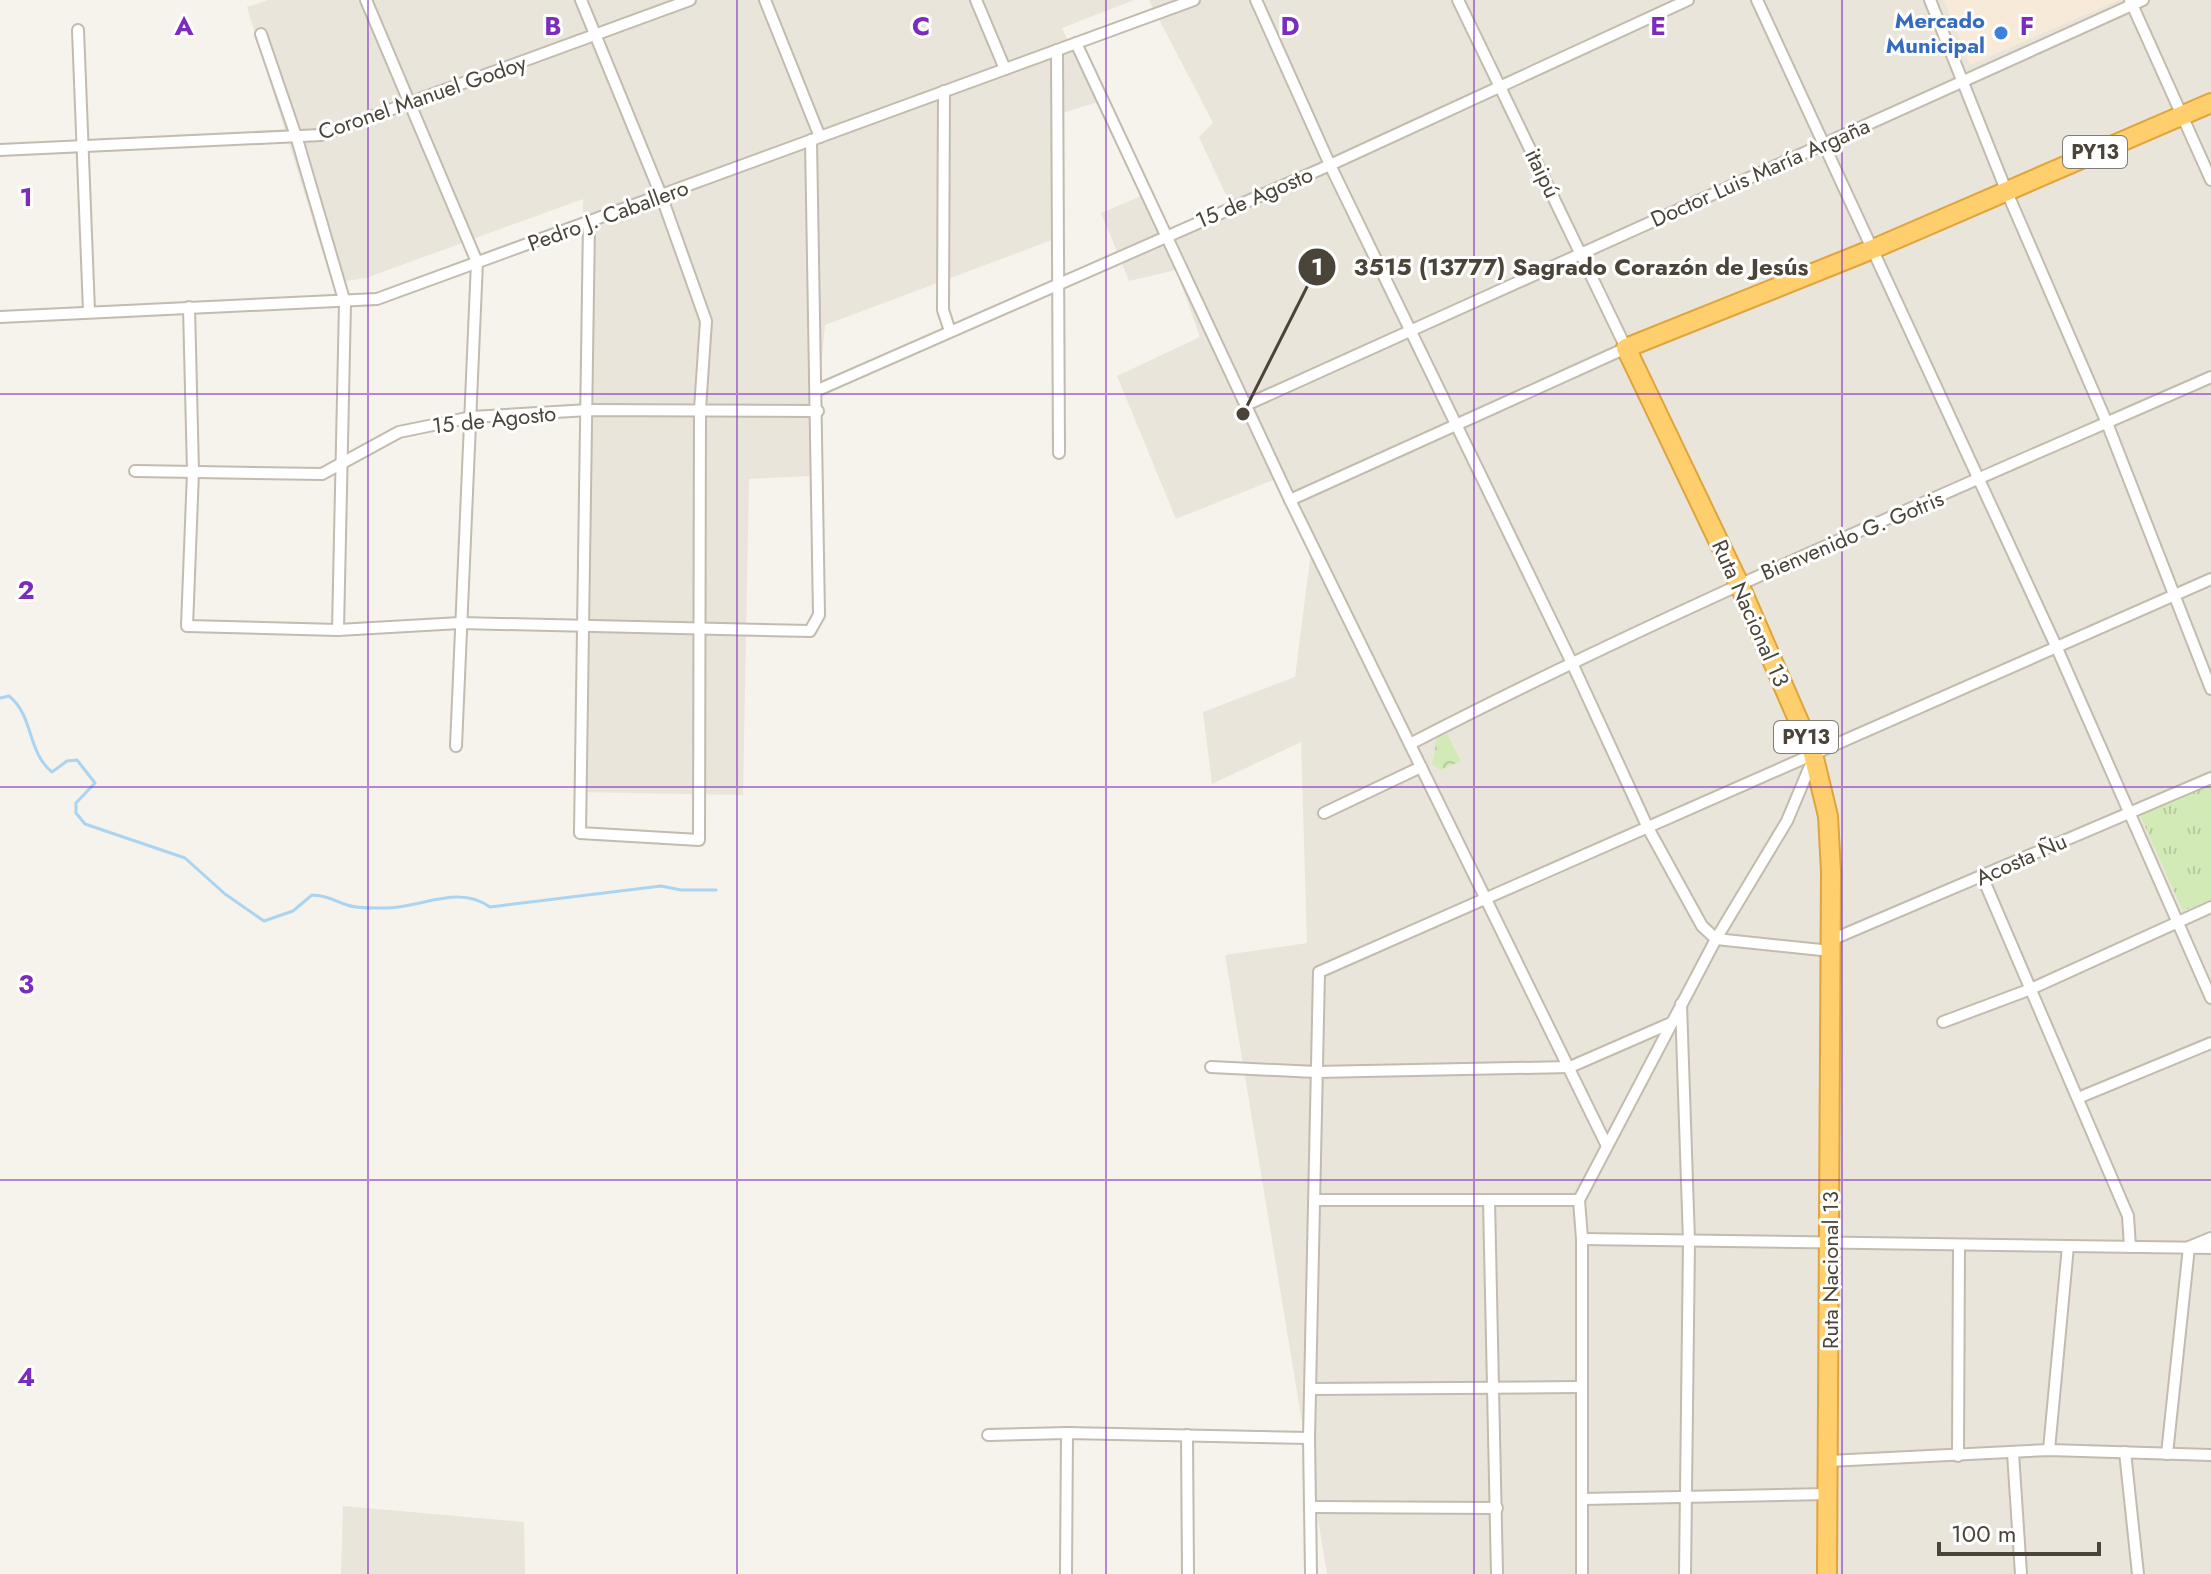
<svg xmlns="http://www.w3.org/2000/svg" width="2211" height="1574" font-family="Jost,sans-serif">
	<defs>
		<pattern id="forest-crowns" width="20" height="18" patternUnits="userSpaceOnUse" patternTransform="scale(2)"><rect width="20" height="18" fill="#d2eab5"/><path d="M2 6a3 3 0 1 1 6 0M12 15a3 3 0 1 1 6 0" fill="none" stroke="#b6ca9c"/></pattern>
		<pattern id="park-tufts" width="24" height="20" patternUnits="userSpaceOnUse" patternTransform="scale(2)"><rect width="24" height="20" fill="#d2eab5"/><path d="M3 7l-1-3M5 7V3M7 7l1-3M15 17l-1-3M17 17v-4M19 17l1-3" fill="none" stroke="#b6ca9c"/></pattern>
	</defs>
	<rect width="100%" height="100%" fill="#f6f3ec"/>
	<g fill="#eae5da">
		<polygon points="268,0 1134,0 1062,28 1098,102 1053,116 1052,240 825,325 811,476 749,479 743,795 575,792 583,199 366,278 332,283 247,7"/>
		<polygon points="1149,0 2211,0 2211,1574 1327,1574 1225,955 1307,943 1301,742 1212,784 1203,712 1295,677 1311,552 1278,478 1176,519 1117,376 1200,337 1176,270 1129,281 1101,213 1146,194 1163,232 1232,208 1199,137 1213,123"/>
		<polygon points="343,1506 524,1522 525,1574 341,1574"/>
	</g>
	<polygon fill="#f7ead8" points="1944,0 2119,0 1970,65"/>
	<polygon fill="url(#forest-crowns)" points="1447,734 1461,761 1441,770 1432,764 1437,738"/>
	<polygon fill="url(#park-tufts)" points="2211,785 2211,899 2183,911 2140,815"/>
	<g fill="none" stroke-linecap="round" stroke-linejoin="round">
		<path stroke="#a9d4f2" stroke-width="3" d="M0,698L9,696C34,716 27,752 52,772L67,761L77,760L95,783L76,803V813L85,824L185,858L225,894L264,921L293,911L312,895C328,896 333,900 347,905C358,909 374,908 385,908C421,908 458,884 490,907L661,886L681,890H716"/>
		<defs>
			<g id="street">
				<polyline points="366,0 477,262 456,746"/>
				<polyline points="581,0 661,195 706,321 700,409 699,840 580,833 589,222"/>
				<polyline points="765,0 820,137"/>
				<polyline points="976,0 1005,69"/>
				<polyline points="1256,0 1330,165 1571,661 1648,828 1702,926 1716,939 1831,951"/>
				<polyline points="1757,0 2056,646 2211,998"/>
				<polyline points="1930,0 2006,190 2107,423 2211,689"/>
				<polyline points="2130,0 2211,180"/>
				<polyline points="78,30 89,311"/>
				<polyline points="1076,43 1290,500 1607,1146"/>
				<polyline points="1057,50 1059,453"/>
				<polyline points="944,91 943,310 950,331"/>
				<polyline points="0,150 321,135 690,0"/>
				<polyline points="189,307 193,472 187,626 338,630 345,303 297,139 261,34"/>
				<polyline points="0,317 377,299 1194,0"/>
				<polyline points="818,390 1330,165 1688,0"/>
				<polyline points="1246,405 2143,0"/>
				<polyline points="135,471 322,474 399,432 472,417 589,410 818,411"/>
				<polyline points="1290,500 1626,348 1458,0"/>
				<polyline points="338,630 460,623 810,631 819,615 811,140"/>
				<path d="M1410,744C1671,609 1942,495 2211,377"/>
				<polyline points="1324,813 1421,767"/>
				<polyline points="1982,876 2128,1216 2130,1247"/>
				<polyline points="1831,940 2211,778"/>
				<polyline points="1681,1004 1689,1241 1685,1574"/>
				<polyline points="1943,1022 2031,989 2211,907"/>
				<polyline points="1211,1067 1316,1072 1570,1067 1671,1023"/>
				<polyline points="2078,1098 2211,1043"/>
				<polyline points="1316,1200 1579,1200"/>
				<polyline points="1489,1200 1497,1574"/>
				<polyline points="1582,1239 2211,1248"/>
				<polyline points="1310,1389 1580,1387"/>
				<polyline points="988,1435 1067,1433 1309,1438"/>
				<polyline points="1187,1435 1188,1574"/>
				<polyline points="2049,1450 2068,1246"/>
				<polyline points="2125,1452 2138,1574"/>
				<polyline points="2013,1453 2021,1574"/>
				<polyline points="2167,1454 2189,1247 2211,1238"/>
				<polyline points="1958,1456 1959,1245"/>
				<polyline points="1829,1461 2049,1450 2211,1455"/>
				<polyline points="1583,1499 1828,1494"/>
				<polyline points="1310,1507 1497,1508"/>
				<polyline points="1066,1574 1067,1433"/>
				<polyline points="1311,1574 1309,1438 1319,972 2211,579"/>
				<polyline points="1582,1574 1582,1239 1579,1200 1716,939 1787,821 1813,759"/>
			</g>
			<polyline id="highway" points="1827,1574 1831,872 1828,816 1813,754 1739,584 1626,348 1873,249 2211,103"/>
		</defs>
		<use href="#street" stroke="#c2bbae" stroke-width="14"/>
		<use href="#highway" stroke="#e0a43c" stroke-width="22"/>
		<use href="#street" stroke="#fff" stroke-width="10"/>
		<use href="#highway" stroke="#ffcf6e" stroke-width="18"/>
	</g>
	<path fill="none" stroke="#7b2cbf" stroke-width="2" stroke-opacity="0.55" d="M368,0V1574M737,0V1574M1106,0V1574M1474,0V1574M1842,0V1574M0,394H2211M0,787H2211M0,1180H2211"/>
	<circle fill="#3f7fe0" stroke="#fff" stroke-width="3" cx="2001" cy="33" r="8"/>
	<g text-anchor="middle" stroke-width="6" stroke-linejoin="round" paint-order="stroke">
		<g fill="#fff" stroke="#817c74" stroke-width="2">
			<rect x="2063" y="136" width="64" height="32" rx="6"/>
			<rect x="1774" y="721" width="64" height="32" rx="6"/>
		</g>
		<g font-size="20" font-weight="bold" fill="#4b4439">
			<text x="2095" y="159">PY13</text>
			<text x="1806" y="744">PY13</text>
		</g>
		<g font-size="22" font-weight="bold" fill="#366cbe" stroke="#fff" text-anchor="end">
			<text x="1985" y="28">Mercado<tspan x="1985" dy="25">Municipal</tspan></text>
		</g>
		<g font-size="22" fill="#4b4439" stroke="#fff">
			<text transform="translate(422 97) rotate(-19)" y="8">Coronel Manuel Godoy</text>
			<text transform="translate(1760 172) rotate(-24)" y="8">Doctor Luis María Argaña</text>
			<text transform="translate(1543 173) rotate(64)" y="8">itaipú</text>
			<text transform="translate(1254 197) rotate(-23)" y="8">15 de Agosto</text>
			<text transform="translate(608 215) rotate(-20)" y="8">Pedro J. Caballero</text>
			<text transform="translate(494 419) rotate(-6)" y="8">15 de Agosto</text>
			<text transform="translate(1852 535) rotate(-23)" y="8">Bienvenido G. Gotris</text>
			<text transform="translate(1751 613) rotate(66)" y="8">Ruta Nacional 13</text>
			<text transform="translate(2021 859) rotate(-24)" y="8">Acosta Ñu</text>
			<text transform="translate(1830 1270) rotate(-90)" y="8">Ruta Nacional 13</text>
		</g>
	</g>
	<g font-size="26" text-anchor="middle" font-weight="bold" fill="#7b2cbf" stroke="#fff" stroke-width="6" stroke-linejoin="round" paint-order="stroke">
		<text x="184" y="35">A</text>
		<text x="553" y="35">B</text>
		<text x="921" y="35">C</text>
		<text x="1290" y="35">D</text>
		<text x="1658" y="35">E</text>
		<text x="2027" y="35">F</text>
		<text x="26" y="206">1</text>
		<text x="26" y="599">2</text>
		<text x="26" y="993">3</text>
		<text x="26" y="1386">4</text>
	</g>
	<path fill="none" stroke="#4b4439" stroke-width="3" d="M1243 414L1317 267"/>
	<g fill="#4b4439" stroke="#fff" stroke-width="3">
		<circle cx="1243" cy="414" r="8"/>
		<circle cx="1317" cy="267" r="20"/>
	</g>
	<g font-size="24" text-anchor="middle" font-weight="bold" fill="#fff">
		<text x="1317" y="275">1</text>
	</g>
	<g font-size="24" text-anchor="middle" font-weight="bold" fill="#4b4439" stroke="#fff" stroke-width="6" stroke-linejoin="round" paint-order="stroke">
		<text x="1581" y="275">3515 (13777) Sagrado Corazón de Jesús</text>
	</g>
	<path d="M1939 1542v12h160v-12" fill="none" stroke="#4b4439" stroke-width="4"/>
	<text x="1951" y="1542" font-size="24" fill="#4b4439" stroke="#ffffff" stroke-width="6" paint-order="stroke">100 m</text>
</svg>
